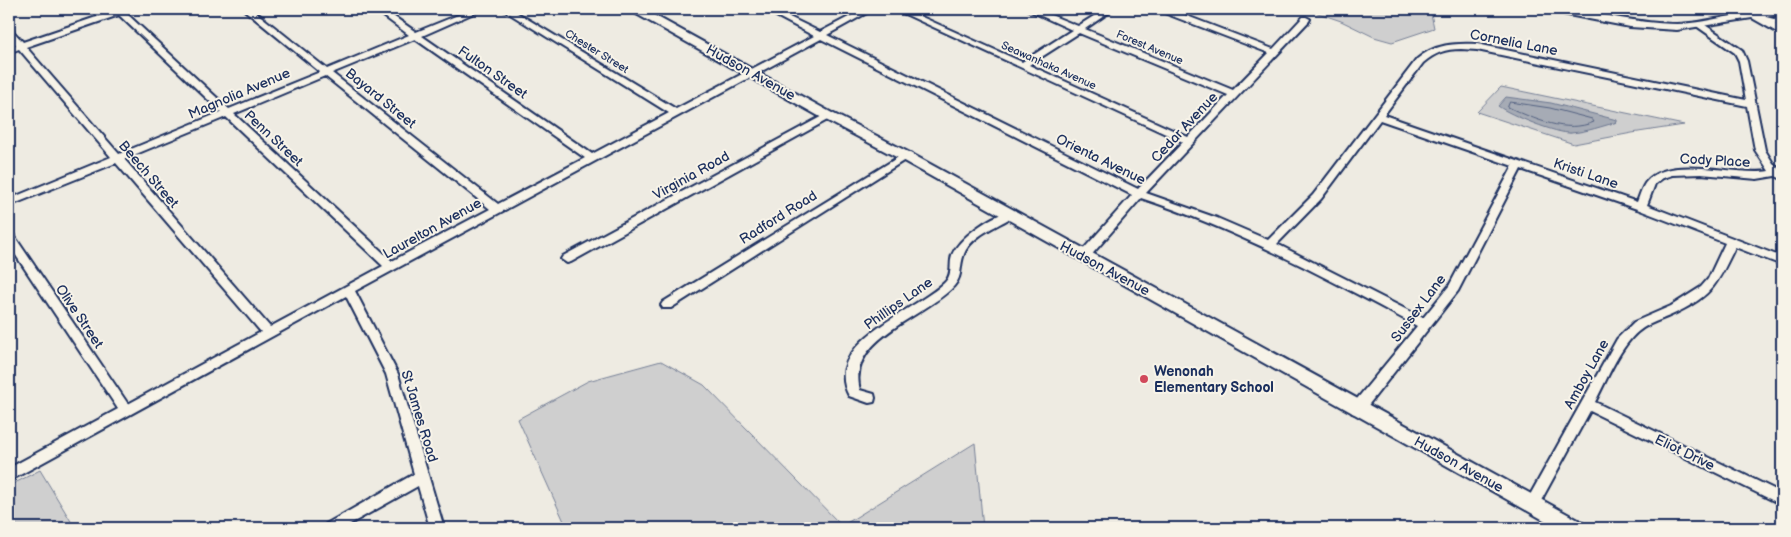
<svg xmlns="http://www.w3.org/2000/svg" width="1791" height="537" font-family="'Balsamiq Sans',sans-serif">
	<rect width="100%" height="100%" fill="#eeebe2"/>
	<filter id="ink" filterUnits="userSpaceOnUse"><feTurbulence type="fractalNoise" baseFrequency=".02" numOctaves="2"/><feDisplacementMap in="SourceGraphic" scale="10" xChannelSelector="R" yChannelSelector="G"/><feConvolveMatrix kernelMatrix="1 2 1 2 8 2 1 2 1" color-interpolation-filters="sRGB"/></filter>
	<g filter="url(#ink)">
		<g fill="#cfcfcf" stroke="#757f96" fill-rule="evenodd">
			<polygon points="1294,9 1430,9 1434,28 1392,42 1374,37 1341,21 1312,11"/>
			<path d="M1501,87L1684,125L1632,133L1574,144L1477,112ZM1520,117L1617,122L1570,133Z"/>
			<polygon points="661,361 704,385 842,526 975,443 983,528 567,528 518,419 588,381"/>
			<polygon points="40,470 75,528 9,528 9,486"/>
		</g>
		<path fill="#a6abb5" stroke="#6e7992" d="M1506,97L1551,103L1617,120V122C1603,126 1586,132 1571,133C1557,134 1510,115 1498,106Z"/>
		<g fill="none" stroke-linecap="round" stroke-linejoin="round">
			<path stroke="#536181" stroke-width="1" d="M1510,102L1550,108L1592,119L1594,122C1566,134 1534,119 1508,107Z"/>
			<defs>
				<g id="minor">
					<path d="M113,9H128V12L126,13L229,109L320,72L243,9H252L327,69L409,35L374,9H383L416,32L473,9H483L422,36L592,154L669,113L502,9H511L676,109L814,36L763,9H773L820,32L864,9H874L827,35L1138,189L1183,142L894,9H904L1022,62L1072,30L1026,9H1036L1078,26L1105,9H1114L1085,29L1233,90L1269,53L1159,11L1158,9H1169L1273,49L1303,17H1306L1310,19L1309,21L1146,193L1217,218L1268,240L1313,195L1417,59C1435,44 1454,43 1477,44L1746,100L1739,61L1735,53L1695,25L1696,23H1702L1742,50L1747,61L1765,150L1773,163L1782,172V179L1775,176L1757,179L1701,174L1672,175L1663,178L1655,184L1647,205L1782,257V265L1735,247C1718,282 1714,294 1678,312C1667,318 1654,321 1643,328C1621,342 1607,380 1595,402L1782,493V505L1590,411L1537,508L1532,510L1527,508L1525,504L1617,339L1634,322L1671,306L1701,287L1708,279L1725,243L1637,209L1521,169L1458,291L1362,413L1357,414L1352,413L1351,409L1352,405L1417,326C1327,278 1238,230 1141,198L1088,259H1080L1078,256L1080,253L1132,195L821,39L355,291L398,374L444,528H430L418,486L343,528H324L326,524L414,474L386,374L346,296L9,481V468L118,409L9,245V233L13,234L128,404L261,332L116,163L9,206V199L111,157L19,49L9,53V47L16,45L9,37V30H12L23,42L114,11ZM119,15L221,112L119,154L26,47ZM1079,33L1228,95L1188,137L1029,65ZM415,39L585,158L498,204L332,73ZM1461,49L1477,50L1747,106L1755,150L1769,171C1737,177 1671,154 1647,181C1642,186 1640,195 1637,202L1384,115L1423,63C1435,53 1445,49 1461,49ZM325,76L490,209L392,261L234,114ZM226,117L383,266L270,327L124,159ZM1380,120L1513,166L1449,286L1423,318L1277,244L1321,199Z"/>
					<polygon points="1750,13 1782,21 1782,25 1750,17"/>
					<polygon points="828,113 831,114 831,118 571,262 567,263 561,259 563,256"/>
					<polygon points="905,153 910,156 908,158 671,308 663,308 661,305 663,302"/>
					<path d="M1008,212L1012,213L1013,215L1012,217C996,227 971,236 964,254C959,266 963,276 954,286C926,317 846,338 860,390L874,394L875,398L874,402L869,403L849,396C820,342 919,310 946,281C953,273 949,264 952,255C959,238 990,216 1008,212Z"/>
				</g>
				<g id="tertiary">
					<polygon points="630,9 643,9 832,113 910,153 1582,522 1584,528 1558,528 900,159 824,119 631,11"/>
					<path d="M1548,9C1591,9 1633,24 1677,24C1713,23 1747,9 1782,9V14L1764,17L1782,27V35L1752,18L1677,30L1630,27L1553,12Z"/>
				</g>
			</defs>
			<use href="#minor" stroke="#1b2f5e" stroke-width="4"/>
			<use href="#tertiary" stroke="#1b2f5e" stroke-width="4"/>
			<use href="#minor" fill="#f7f3e8" fill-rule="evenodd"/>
			<use href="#tertiary" fill="#f7f3e8" fill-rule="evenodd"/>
		</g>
	</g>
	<circle fill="#d1495b" stroke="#f7f3e8" stroke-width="2" cx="1144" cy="379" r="5"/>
	<g text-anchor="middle" stroke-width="4" stroke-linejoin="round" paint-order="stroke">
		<g font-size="11" fill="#1b2f5e" stroke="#f7f3e8">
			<text transform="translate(1150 47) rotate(23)" y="4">Forest Avenue</text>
			<text transform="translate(597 51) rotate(32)" y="4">Chester Street</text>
			<text transform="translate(1049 65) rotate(24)" y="4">Seawanhaka Avenue</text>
		</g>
		<g font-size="14" fill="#1b2f5e" stroke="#f7f3e8">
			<text transform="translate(1514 42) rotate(11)" y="5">Cornelia Lane</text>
			<text transform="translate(493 72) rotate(35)" y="5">Fulton Street</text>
			<text transform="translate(751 72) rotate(29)" y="5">Hudson Avenue</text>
			<text transform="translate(239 93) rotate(-23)" y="5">Magnolia Avenue</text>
			<text transform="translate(381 98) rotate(39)" y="5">Bayard Street</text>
			<text transform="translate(1184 127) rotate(-47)" y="5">Cedar Avenue</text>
			<text transform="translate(274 138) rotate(43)" y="5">Penn Street</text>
			<text transform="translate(1101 159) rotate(26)" y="5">Orienta Avenue</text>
			<text transform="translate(1715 160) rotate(3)" y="5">Cody Place</text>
			<text transform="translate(1586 173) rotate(19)" y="5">Kristi Lane</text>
			<text transform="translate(149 174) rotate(49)" y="5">Beech Street</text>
			<text transform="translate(691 175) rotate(-29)" y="5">Virginia Road</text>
			<text transform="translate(778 217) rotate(-32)" y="5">Radford Road</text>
			<text transform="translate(432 228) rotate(-29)" y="5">Laurelton Avenue</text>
			<text transform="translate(1105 268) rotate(28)" y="5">Hudson Avenue</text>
			<text transform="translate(898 303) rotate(-35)" y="5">Phillips Lane</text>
			<text transform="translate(1418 308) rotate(-53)" y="5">Sussex Lane</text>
			<text transform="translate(80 316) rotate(56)" y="5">Olive Street</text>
			<text transform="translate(1586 374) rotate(-61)" y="5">Amboy Lane</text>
			<text transform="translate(420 416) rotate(73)" y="5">St James Road</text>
			<text transform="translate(1685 452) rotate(26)" y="5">Eliot Drive</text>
			<text transform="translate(1459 464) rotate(29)" y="5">Hudson Avenue</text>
		</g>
		<g font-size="14" font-weight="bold" fill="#1b2f5e" stroke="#f7f3e8" text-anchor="start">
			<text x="1154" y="376">Wenonah<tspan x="1154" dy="16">Elementary School</tspan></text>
		</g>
	</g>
	<rect width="1791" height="537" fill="none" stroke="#f7f3e8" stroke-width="30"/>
	<rect x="15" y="15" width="1761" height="507" fill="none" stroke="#1b2f5e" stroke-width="2" filter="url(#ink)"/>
</svg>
